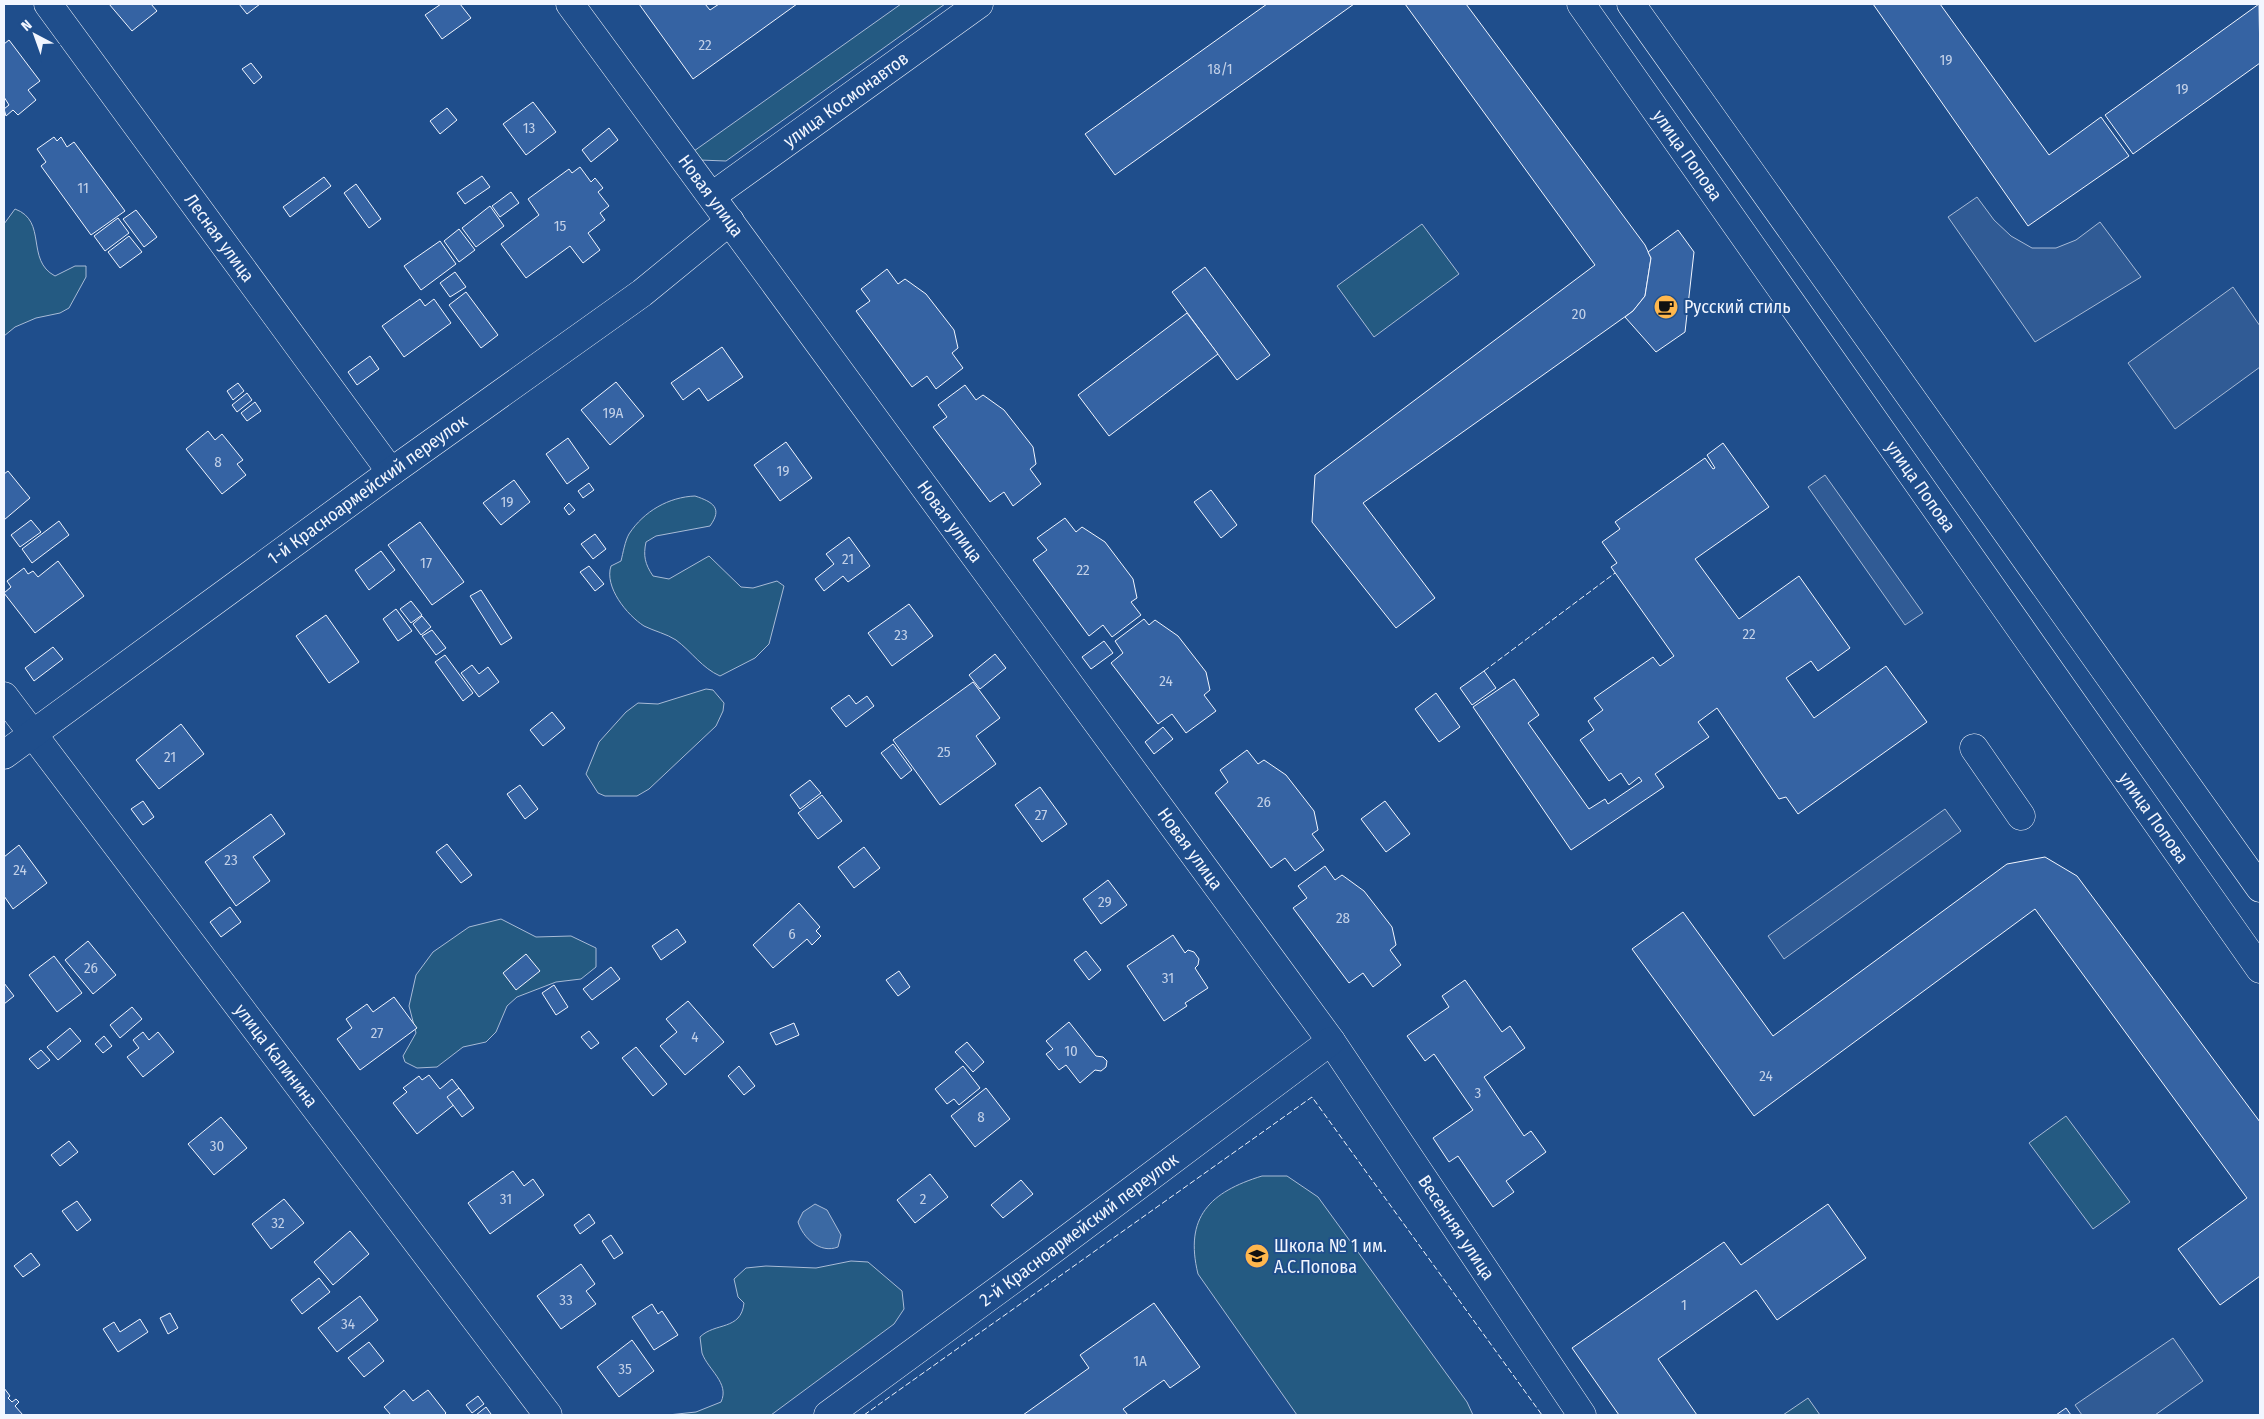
<svg xmlns="http://www.w3.org/2000/svg" width="2264" height="1419" font-family="'Fira Sans Condensed',sans-serif">
	<rect width="100%" height="100%" fill="#1f4e8c"/>
	<g fill="#245a82" stroke="#a8bbd7">
		<polygon points="901,4 945,4 726,161 699,160 694,151"/>
		<path d="M15,209C48,221 25,260 55,276L75,266H86V277L69,308L60,313L36,318L15,327L4,336V224Z"/>
		<polygon points="1422,224 1459,274 1374,337 1337,286"/>
		<path d="M695,496C713,502 723,508 710,526L656,536L646,542C643,556 645,564 653,576L669,579L709,556L741,587L753,588L777,581L784,586L769,644L755,658L720,676C702,668 692,652 676,640C667,634 654,631 644,626C627,615 604,587 611,566L621,561C623,553 625,541 629,534C644,511 669,497 695,496Z"/>
		<polygon points="706,689 713,690 724,703 723,711 716,726 649,789 637,796 605,796 598,793 586,774 599,742 626,712 638,703 658,704"/>
		<polygon points="501,919 536,937 571,936 596,948 596,967 581,979 556,982 517,997 507,1006 496,1032 486,1042 463,1047 437,1067 417,1068 405,1062 403,1056 416,1033 409,1006 416,975 433,952 469,927"/>
		<polygon points="2066,1116 2130,1202 2093,1229 2029,1143"/>
		<path d="M1262,1176H1287L1318,1197L1467,1402L1473,1415H1297L1198,1274C1184,1217 1210,1192 1262,1176Z"/>
		<path d="M851,1261L868,1262L902,1291L904,1309L894,1324L771,1415H668L696,1412L721,1402C730,1383 708,1370 702,1353C701,1348 701,1342 700,1337C715,1322 741,1331 744,1303L738,1297L734,1279L746,1268L766,1266L816,1268Z"/>
		<polygon points="1808,1398 1820,1415 1783,1415"/>
	</g>
	<g fill="#305b95" stroke="#a8bbd7">
		<polygon points="1977,197 1994,220 2011,236 2032,248 2056,248 2076,240 2100,222 2141,277 2035,342 1948,217"/>
		<polygon points="2233,287 2260,326 2260,367 2175,429 2128,363"/>
		<polygon points="1825,475 1923,613 1905,625 1808,487"/>
		<polygon points="1945,809 1961,831 1784,959 1768,936"/>
		<polygon points="2173,1338 2203,1381 2155,1415 2082,1415 2075,1405"/>
	</g>
	<path fill="#3b69a3" stroke="#a8bbd7" d="M815,1204L827,1210L841,1235L838,1247C820,1254 803,1238 798,1222L803,1212Z"/>
	<g fill="#3563a3" stroke="#f2f6ff">
		<polygon points="109,4 151,4 157,11 132,31"/>
		<polygon points="239,4 260,4 247,14"/>
		<polygon points="441,4 460,4 471,18 442,39 425,15"/>
		<polygon points="639,4 705,4 710,10 719,4 797,4 693,79"/>
		<polygon points="1267,4 1354,4 1115,175 1085,134"/>
		<polygon points="1405,4 1466,4 1645,245 1651,258 1645,296 1633,311 1363,503 1435,598 1396,628 1312,522 1315,475 1595,265"/>
		<polygon points="1873,4 1940,4 2049,155 2101,117 2129,156 2028,226"/>
		<polygon points="2259,4 2260,63 2133,154 2105,115"/>
		<polygon points="9,40 40,81 28,90 36,100 18,115 13,110 6,116 4,109 9,105 4,97 4,44"/>
		<polygon points="251,63 262,77 254,84 242,69"/>
		<polygon points="533,102 556,132 526,155 503,124"/>
		<polygon points="447,108 457,120 440,134 430,121"/>
		<polygon points="609,128 618,140 591,162 582,150"/>
		<polygon points="54,137 57,141 61,137 67,147 74,142 125,211 91,235 41,166 46,162 37,149"/>
		<polygon points="580,167 591,182 595,178 603,188 598,192 609,206 600,213 605,220 588,233 600,250 583,263 570,246 526,278 501,244 539,215 528,199 569,169 572,173"/>
		<polygon points="482,176 490,187 465,204 457,193"/>
		<polygon points="324,177 331,186 290,217 283,207"/>
		<polygon points="356,184 381,219 369,228 344,193"/>
		<polygon points="511,192 519,203 500,217 492,206"/>
		<polygon points="490,206 504,226 476,247 462,228"/>
		<polygon points="136,210 157,237 144,247 123,219"/>
		<polygon points="118,218 129,233 105,251 94,236"/>
		<polygon points="459,229 475,250 459,262 444,241"/>
		<polygon points="1678,230 1694,252 1685,332 1656,352 1625,317 1633,311 1645,296 1651,258 1648,252"/>
		<polygon points="129,236 142,252 120,268 108,252"/>
		<polygon points="440,241 456,264 421,290 404,266"/>
		<polygon points="1205,267 1270,355 1237,380 1172,292"/>
		<polygon points="887,269 898,284 905,279 926,294 954,330 958,348 952,353 963,368 936,389 927,376 912,387 856,311 870,301 861,289"/>
		<polygon points="455,272 466,287 450,297 440,283"/>
		<polygon points="466,292 498,335 481,348 449,305"/>
		<polygon points="420,299 425,306 434,299 451,323 404,357 382,326"/>
		<polygon points="1187,313 1218,354 1109,436 1078,395"/>
		<polygon points="722,347 743,377 708,401 699,388 683,400 671,383"/>
		<polygon points="370,356 379,369 357,385 348,372"/>
		<polygon points="616,382 644,416 610,445 581,410"/>
		<polygon points="238,383 244,391 233,400 227,391"/>
		<polygon points="965,385 976,400 983,395 1004,410 1033,447 1036,464 1030,469 1041,484 1013,506 1004,492 990,502 933,427 947,417 938,405"/>
		<polygon points="247,393 252,400 237,412 232,405"/>
		<polygon points="255,402 261,411 247,421 241,413"/>
		<polygon points="208,431 215,440 222,434 243,460 237,464 246,475 222,494 186,449"/>
		<polygon points="568,438 589,468 567,484 546,454"/>
		<polygon points="786,442 812,478 780,501 754,465"/>
		<polygon points="1723,443 1769,507 1695,559 1739,619 1799,576 1850,648 1818,671 1811,661 1786,678 1814,718 1886,666 1927,722 1798,814 1786,797 1779,799 1717,708 1698,722 1709,737 1655,774 1664,787 1571,850 1473,707 1514,679 1539,715 1528,723 1589,809 1605,799 1608,804 1642,781 1639,777 1629,785 1621,773 1609,781 1580,740 1594,730 1588,721 1603,710 1594,698 1653,657 1660,666 1674,656 1611,567 1617,563 1602,542 1620,529 1615,522 1705,458 1713,469 1715,468 1707,455"/>
		<polygon points="8,471 30,498 4,520 4,474"/>
		<polygon points="514,480 530,502 501,525 483,503"/>
		<polygon points="589,483 594,490 583,498 578,491"/>
		<polygon points="1211,490 1237,525 1221,538 1194,502"/>
		<polygon points="569,503 575,510 569,515 564,508"/>
		<polygon points="1065,518 1076,532 1082,527 1105,542 1133,579 1137,598 1131,602 1141,615 1112,637 1103,625 1089,636 1033,560 1047,550 1037,538"/>
		<polygon points="31,520 41,532 20,547 11,535"/>
		<polygon points="59,521 69,535 32,563 22,549"/>
		<polygon points="420,522 464,582 432,605 388,545"/>
		<polygon points="595,534 606,549 593,559 581,544"/>
		<polygon points="849,537 870,566 848,582 843,576 824,591 815,579 834,564 826,554"/>
		<polygon points="381,551 395,570 369,590 355,570"/>
		<polygon points="58,561 84,596 35,633 4,593 11,587 7,581 24,568 28,574 33,571 38,577"/>
		<polygon points="589,566 604,584 595,591 580,572"/>
		<polygon points="481,590 512,638 501,645 470,596"/>
		<polygon points="411,601 422,615 411,623 400,609"/>
		<polygon points="909,604 933,636 892,666 868,633"/>
		<polygon points="396,609 412,631 398,641 383,619"/>
		<polygon points="326,615 359,662 329,683 296,636"/>
		<polygon points="422,616 431,627 421,635 413,624"/>
		<polygon points="1144,619 1149,625 1155,620 1178,636 1206,672 1210,690 1204,695 1216,711 1186,733 1172,714 1158,724 1111,663 1123,653 1115,641"/>
		<polygon points="432,630 446,648 436,655 422,636"/>
		<polygon points="1104,641 1113,653 1091,669 1082,657"/>
		<polygon points="53,647 63,659 34,681 25,668"/>
		<polygon points="995,654 1006,668 980,689 969,675"/>
		<polygon points="445,655 473,693 463,701 435,662"/>
		<polygon points="472,665 479,674 488,667 499,682 479,697 461,673"/>
		<polygon points="1484,671 1496,688 1472,705 1460,688"/>
		<polygon points="973,682 1000,718 976,736 996,764 940,805 893,740"/>
		<polygon points="1436,693 1460,727 1439,742 1415,709"/>
		<polygon points="849,695 856,704 867,696 874,706 846,727 831,708"/>
		<polygon points="552,712 565,728 543,746 530,730"/>
		<polygon points="181,724 204,754 159,789 136,760"/>
		<polygon points="1163,727 1173,739 1154,754 1145,742"/>
		<polygon points="893,744 912,770 901,779 881,753"/>
		<polygon points="1247,750 1258,764 1264,760 1286,775 1314,811 1318,830 1312,834 1324,850 1295,871 1285,858 1271,868 1215,793 1228,782 1220,770"/>
		<polygon points="810,780 821,793 800,809 790,795"/>
		<polygon points="520,785 538,809 525,819 507,794"/>
		<polygon points="1040,787 1067,824 1042,842 1015,805"/>
		<polygon points="822,795 842,821 818,839 798,813"/>
		<polygon points="143,801 154,817 143,825 131,809"/>
		<polygon points="1385,801 1410,834 1386,852 1361,819"/>
		<polygon points="271,814 285,834 253,857 270,881 236,906 205,862"/>
		<polygon points="447,844 472,875 461,883 436,852"/>
		<polygon points="19,845 47,883 13,909 4,896 4,857"/>
		<polygon points="864,847 880,868 854,888 838,867"/>
		<polygon points="2045,857 2077,876 2260,1122 2260,1276 2220,1305 2178,1249 2247,1198 2035,909 1754,1116 1632,949 1683,912 1773,1036 2007,864"/>
		<polygon points="1325,866 1335,880 1342,875 1364,891 1392,927 1396,945 1390,950 1401,965 1373,987 1363,973 1349,983 1293,908 1307,898 1298,886"/>
		<polygon points="1108,880 1127,905 1101,924 1083,899"/>
		<polygon points="799,903 820,927 816,931 821,936 812,945 807,939 773,968 753,945"/>
		<polygon points="230,907 241,922 221,937 210,922"/>
		<polygon points="677,929 686,942 661,960 652,946"/>
		<polygon points="1173,935 1185,953 1188,950 1194,952 1199,959 1198,965 1195,968 1208,988 1185,1003 1187,1006 1164,1021 1127,966"/>
		<polygon points="88,941 116,975 93,994 65,960"/>
		<polygon points="1086,951 1101,970 1089,980 1074,960"/>
		<polygon points="526,954 540,971 516,990 503,973"/>
		<polygon points="54,956 82,993 57,1012 29,975"/>
		<polygon points="611,967 620,979 592,1000 583,989"/>
		<polygon points="899,971 910,987 898,996 886,980"/>
		<polygon points="1465,980 1502,1032 1510,1026 1525,1048 1484,1077 1524,1136 1531,1131 1546,1152 1506,1181 1514,1192 1493,1207 1458,1156 1449,1162 1433,1138 1473,1110 1434,1054 1425,1061 1407,1036 1449,1007 1442,996"/>
		<polygon points="4,983 14,996 4,1004"/>
		<polygon points="554,985 568,1007 556,1015 542,993"/>
		<polygon points="394,997 417,1028 360,1070 337,1039 352,1028 346,1019 367,1004 373,1012"/>
		<polygon points="688,1001 724,1042 685,1075 660,1046 677,1032 666,1019"/>
		<polygon points="132,1007 142,1019 120,1038 110,1025"/>
		<polygon points="1069,1022 1096,1056 1103,1057 1107,1061 1106,1067 1101,1071 1095,1070 1080,1083 1066,1065 1059,1070 1046,1054 1053,1049 1046,1041"/>
		<polygon points="794,1023 799,1035 776,1045 770,1033"/>
		<polygon points="70,1028 81,1041 58,1060 47,1047"/>
		<polygon points="589,1031 599,1043 591,1049 581,1037"/>
		<polygon points="143,1032 149,1040 158,1032 174,1052 143,1077 127,1057 139,1048 133,1040"/>
		<polygon points="104,1036 112,1046 103,1053 95,1044"/>
		<polygon points="967,1042 984,1062 973,1072 955,1052"/>
		<polygon points="636,1047 667,1084 653,1096 622,1058"/>
		<polygon points="41,1050 50,1060 38,1069 29,1059"/>
		<polygon points="739,1066 755,1086 744,1095 728,1076"/>
		<polygon points="963,1066 980,1088 959,1105 954,1099 947,1104 935,1089"/>
		<polygon points="429,1075 440,1089 452,1079 465,1096 417,1134 393,1103 407,1092 403,1088 419,1076 422,1080"/>
		<polygon points="459,1088 474,1108 462,1117 447,1097"/>
		<polygon points="986,1088 1010,1119 975,1147 951,1116"/>
		<polygon points="221,1117 247,1148 214,1175 188,1144"/>
		<polygon points="69,1141 78,1152 60,1166 51,1155"/>
		<polygon points="513,1171 524,1186 533,1179 544,1195 490,1234 468,1203"/>
		<polygon points="930,1174 948,1197 915,1223 897,1200"/>
		<polygon points="1021,1180 1033,1194 1003,1218 991,1205"/>
		<polygon points="284,1199 304,1223 271,1249 252,1224"/>
		<polygon points="77,1201 91,1220 77,1231 62,1211"/>
		<polygon points="1828,1204 1866,1258 1777,1320 1756,1290 1658,1359 1697,1415 1619,1415 1572,1348 1724,1242 1741,1265"/>
		<polygon points="589,1214 595,1223 580,1234 574,1225"/>
		<polygon points="350,1231 369,1254 333,1285 314,1262"/>
		<polygon points="611,1235 623,1253 614,1259 602,1241"/>
		<polygon points="31,1253 40,1265 23,1277 14,1266"/>
		<polygon points="581,1264 595,1284 586,1291 596,1304 561,1329 537,1296"/>
		<polygon points="319,1278 330,1292 302,1314 291,1300"/>
		<polygon points="360,1296 378,1320 337,1352 318,1328"/>
		<polygon points="1154,1303 1200,1367 1170,1388 1164,1380 1123,1409 1128,1415 1023,1415 1089,1368 1080,1355"/>
		<polygon points="652,1304 658,1314 662,1311 678,1335 654,1350 632,1317"/>
		<polygon points="170,1313 178,1328 168,1334 160,1318"/>
		<polygon points="140,1319 148,1332 118,1352 103,1329 114,1322 120,1332"/>
		<polygon points="632,1340 654,1371 619,1397 597,1367"/>
		<polygon points="369,1342 384,1361 364,1377 348,1358"/>
		<polygon points="4,1388 10,1396 8,1398 12,1402 16,1399 19,1402 15,1406 23,1415 4,1415"/>
		<polygon points="404,1390 413,1401 428,1390 446,1413 444,1415 391,1415 384,1407"/>
		<polygon points="478,1396 484,1404 472,1413 466,1405"/>
		<polygon points="486,1407 491,1414 490,1415 476,1415"/>
		<polygon points="2066,1408 2071,1415 2056,1415"/>
	</g>
	<g fill="none" stroke-linecap="round" stroke-linejoin="round">
		<defs>
			<g id="minor">
				<path id="s1" d="M48,4L391,472"/>
				<path id="s2" d="M570,4L1331,1041L1582,1415"/>
				<path id="s3" d="M712,196L979,4"/>
				<path id="s4" d="M4,696L548,1415"/>
				<polyline points="1974,748 2021,816"/>
				<path id="s5" d="M4,755L391,472L642,293L730,221"/>
				<path id="s6" d="M828,1415L1027,1269L1331,1041"/>
			</g>
			<g id="major">
				<path id="s7" d="M1581,4L2260,969"/>
				<polyline points="1631,4 2260,888"/>
			</g>
		</defs>
		<use href="#minor" stroke="#f2f6ff" stroke-width="29"/>
		<use href="#major" stroke="#f2f6ff" stroke-width="29"/>
		<use href="#minor" stroke="#1f4e8c" stroke-width="28"/>
		<use href="#major" stroke="#1f4e8c" stroke-width="28"/>
		<g stroke="#f2f6ff" stroke-width="1" stroke-dasharray="6 2.5" stroke-linecap="butt">
			<polyline points="1484,671 1615,573"/>
			<polyline points="864,1415 1312,1097 1542,1415"/>
		</g>
	</g>
	<defs>
		<symbol id="cafe-disc" viewBox="-11 -11 22 22"><circle r="9.5" fill="#ffb74d" stroke="#1f4e8c"/><path d="M-5.5-4.5H6V0H3Q3 3.5 0 3.5H-2.5Q-5.5 3.5-5.5 0ZM3-3.2v2h1.7v-2ZM-6 4.5H4V6H-6Z" fill="#111"/></symbol>
		<symbol id="school-disc" viewBox="-11 -11 22 22"><circle r="9.5" fill="#ffb74d" stroke="#1f4e8c"/><path d="M0-5L7-2L0 1L-7-2ZM-4 1L0 2.5L4 1V4Q0 6-4 4Z" fill="#111"/></symbol>
	</defs>
	<g fill-rule="evenodd">
		<use href="#cafe-disc" x="1652" y="293" width="28" height="28"/>
		<use href="#school-disc" x="1243" y="1242" width="28" height="28"/>
	</g>
	<g text-anchor="middle" stroke-width="4" stroke-linejoin="round" paint-order="stroke">
		<g font-size="15" fill="#c3d1e8">
			<text x="705" y="50">22</text>
			<text x="1946" y="65">19</text>
			<text x="1220" y="74">18/1</text>
			<text x="2182" y="94">19</text>
			<text x="529" y="133">13</text>
			<text x="83" y="193">11</text>
			<text x="560" y="231">15</text>
			<text x="1579" y="319">20</text>
			<text x="613" y="418">19А</text>
			<text x="218" y="467">8</text>
			<text x="783" y="476">19</text>
			<text x="507" y="507">19</text>
			<text x="848" y="564">21</text>
			<text x="426" y="568">17</text>
			<text x="1083" y="575">22</text>
			<text x="1749" y="639">22</text>
			<text x="901" y="640">23</text>
			<text x="1166" y="686">24</text>
			<text x="944" y="757">25</text>
			<text x="170" y="762">21</text>
			<text x="1264" y="807">26</text>
			<text x="1041" y="820">27</text>
			<text x="231" y="865">23</text>
			<text x="20" y="875">24</text>
			<text x="1105" y="907">29</text>
			<text x="1343" y="923">28</text>
			<text x="792" y="939">6</text>
			<text x="91" y="973">26</text>
			<text x="1168" y="983">31</text>
			<text x="377" y="1038">27</text>
			<text x="695" y="1042">4</text>
			<text x="1071" y="1056">10</text>
			<text x="1766" y="1081">24</text>
			<text x="1478" y="1098">3</text>
			<text x="981" y="1122">8</text>
			<text x="217" y="1151">30</text>
			<text x="506" y="1204">31</text>
			<text x="923" y="1204">2</text>
			<text x="278" y="1228">32</text>
			<text x="566" y="1305">33</text>
			<text x="1684" y="1310">1</text>
			<text x="348" y="1329">34</text>
			<text x="1140" y="1366">1А</text>
			<text x="625" y="1374">35</text>
		</g>
		<g font-size="18" fill="#f2f6ff" stroke="#1f4e8c">
			<text dy="6" stroke="none"><textPath href="#s3" startOffset="165">улица Космонавтов</textPath></text>
			<text dy="6" stroke="none"><textPath href="#s7" startOffset="185">улица Попова</textPath></text>
			<text dy="6" stroke="none"><textPath href="#s2" startOffset="238">Новая улица</textPath></text>
			<text dy="6" stroke="none"><textPath href="#s1" startOffset="290">Лесная улица</textPath></text>
			<text dy="6" stroke="none"><textPath href="#s7" startOffset="590">улица Попова</textPath></text>
			<text dy="6" stroke="none"><textPath href="#s5" startOffset="450">1-й Красноармейский переулок</textPath></text>
			<text dy="6" stroke="none"><textPath href="#s2" startOffset="642">Новая улица</textPath></text>
			<text dy="6" stroke="none"><textPath href="#s7" startOffset="995">улица Попова</textPath></text>
			<text dy="6" stroke="none"><textPath href="#s2" startOffset="1048">Новая улица</textPath></text>
			<text dy="6" stroke="none"><textPath href="#s4" startOffset="451">улица Калинина</textPath></text>
			<text dy="6" stroke="none"><textPath href="#s2" startOffset="1511">Весенняя улица</textPath></text>
			<text dy="6" stroke="none"><textPath href="#s6" startOffset="312">2-й Красноармейский переулок</textPath></text>
		</g>
		<g font-size="18" fill="#f2f6ff" stroke="#1f4e8c" text-anchor="start">
			<text x="1684" y="313">Русский стиль</text>
			<text x="1274" y="1252">Школа № 1 им.<tspan x="1274" dy="21">А.С.Попова</tspan></text>
		</g>
	</g>
	<rect width="2264" height="1419" fill="none" stroke="#f2f6ff" stroke-width="10"/>
	<g transform="translate(35 35) rotate(319)" stroke="#1f4e8c" stroke-width="4" paint-order="stroke">
	<path d="M0-4L9 19L0 12L-9 19Z" fill="#f2f6ff"/>
	<text y="-8" font-size="14" font-weight="bold" text-anchor="middle" fill="#f2f6ff">N</text>
	</g>
</svg>
